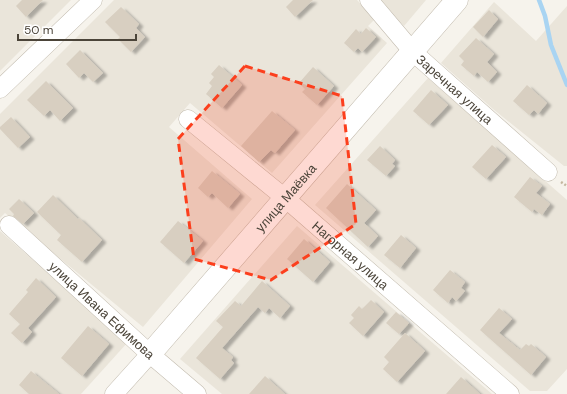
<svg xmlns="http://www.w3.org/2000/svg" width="567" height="394" font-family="'DM Sans',sans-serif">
	<defs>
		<filter id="shadow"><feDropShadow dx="4.5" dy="2.5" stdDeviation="1" flood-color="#0004"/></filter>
	</defs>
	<rect width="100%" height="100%" fill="#f6f3ec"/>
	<g fill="#eae5da">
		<polygon points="0,0 71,0 0,71"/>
		<polygon points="114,0 357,0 375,19 368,26 387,43 272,173 190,103 169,127 252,199 143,327 5,213 0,218 0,114"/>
		<polygon points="376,0 426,0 404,26"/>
		<polygon points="494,2 536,41 567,6 567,166 564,166 493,109 441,63"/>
		<polygon points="428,78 567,200 567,369 547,391 530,391 315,205"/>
		<polygon points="297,226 492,394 222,394 180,359"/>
		<polygon points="0,231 127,343 81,394 0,394"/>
	</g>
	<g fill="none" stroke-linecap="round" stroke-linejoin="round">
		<polyline stroke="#a9d4f2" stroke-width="4.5" points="539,0 545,16 551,45 567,85"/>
	</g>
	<g fill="#d8cfc1" filter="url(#shadow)">
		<polygon points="22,0 43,0 26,17 16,6"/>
		<polygon points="293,0 313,0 295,17 286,7"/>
		<polygon points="121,7 139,24 136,28 145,37 131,52 118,39 120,37 105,22"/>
		<polygon points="489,10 498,19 483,37 473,27"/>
		<polygon points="366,28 376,37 362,52 358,48 354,52 344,43 356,29 361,34"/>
		<polygon points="476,38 494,54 487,62 497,72 488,82 477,72 474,76 461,65 464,61 459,56"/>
		<polygon points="80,50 103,73 93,82 84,73 79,78 66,64"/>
		<polygon points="219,65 242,85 222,108 206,94 212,86 209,83 214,77 211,74"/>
		<polygon points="313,67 334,86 317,105 302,92 305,89 299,83"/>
		<polygon points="46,81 73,108 60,121 50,110 44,116 27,100"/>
		<polygon points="527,85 547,103 538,114 534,110 529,115 513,101"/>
		<polygon points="431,90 448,105 429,125 413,111"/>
		<polygon points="272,111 295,130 275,153 271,150 259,162 241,146"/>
		<polygon points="11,117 30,137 18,148 0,129 0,127"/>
		<polygon points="492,145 506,157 486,179 472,167"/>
		<polygon points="380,146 395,160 392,164 395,166 386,176 367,160"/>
		<polygon points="212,171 240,194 228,208 212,193 208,197 198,188"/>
		<polygon points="530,177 542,186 536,193 550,204 542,215 534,209 532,212 514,197"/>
		<polygon points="347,184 376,210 364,223 378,236 368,247 326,208"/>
		<polygon points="53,195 78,219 79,218 102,240 82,262 57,240 61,235 37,212"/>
		<polygon points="19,199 34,213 23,224 13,216 14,214 9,209"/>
		<polygon points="178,221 203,241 184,263 160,242"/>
		<polygon points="401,235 416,248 400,268 384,255"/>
		<polygon points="304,239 330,262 313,282 287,259"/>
		<polygon points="450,270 465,282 461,288 465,291 456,301 452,297 448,303 433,290"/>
		<polygon points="36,278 56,297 28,328 32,332 22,343 11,333 20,324 9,314 28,292 26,290"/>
		<polygon points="262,281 290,306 280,318 269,308 265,313 258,307 222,348 233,357 231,360 234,363 220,379 196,358 223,327 216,321 235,301 241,306"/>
		<polygon points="371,300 384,312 363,336 349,323 354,318 351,315 359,306 362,309"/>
		<polygon points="499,308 512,319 499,333 520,350 526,344 529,346 531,344 546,357 531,375 480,330"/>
		<polygon points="396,312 409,323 399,334 386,323"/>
		<polygon points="88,326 109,344 82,376 61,358"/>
		<polygon points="405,333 425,351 397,382 383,369 389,362 384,357"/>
		<polygon points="31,371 59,394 29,394 19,385"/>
		<polygon points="265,376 285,394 249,394"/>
		<polygon points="461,377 480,394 446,394"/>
	</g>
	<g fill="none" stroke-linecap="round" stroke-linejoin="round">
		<defs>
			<g id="minor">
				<path id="s1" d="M369,0L413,52L548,172"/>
				<polyline points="0,89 93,0"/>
				<path id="s2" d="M188,119L285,198L510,394"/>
				<path id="s3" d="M9,225L150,354L197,394"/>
				<polyline points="114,394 150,354"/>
			</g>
			<g id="tertiary">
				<path id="s4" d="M150,354L457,0"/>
			</g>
		</defs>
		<use href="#minor" stroke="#c2bbae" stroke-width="19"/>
		<use href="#tertiary" stroke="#c2bbae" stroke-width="23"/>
		<polyline stroke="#c4b79f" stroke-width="2.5" stroke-dasharray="2 2" stroke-linecap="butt" points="561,182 567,186"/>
		<use href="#minor" stroke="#fff" stroke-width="18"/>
		<use href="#tertiary" stroke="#fff" stroke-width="22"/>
	</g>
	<path fill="#fc3f1d" fill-opacity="0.2" stroke="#fc3f1d" stroke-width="3" stroke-dasharray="8 5" stroke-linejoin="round" d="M245,66L342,96L356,224L271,280L194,259L178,139Z"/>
	<g text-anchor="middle" stroke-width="4" stroke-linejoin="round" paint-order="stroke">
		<g font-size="13" fill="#4b4439" stroke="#fff">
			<text dy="5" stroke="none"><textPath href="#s1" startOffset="124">Заречная улица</textPath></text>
			<text dy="5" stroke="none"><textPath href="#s4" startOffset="207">улица Маёвка</textPath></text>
			<text dy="5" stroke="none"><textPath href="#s2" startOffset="212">Нагорная улица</textPath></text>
			<text dy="5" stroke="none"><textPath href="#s3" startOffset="126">улица Ивана Ефимова</textPath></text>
		</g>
	</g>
	<path d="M18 34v6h118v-6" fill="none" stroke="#4b4439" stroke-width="2"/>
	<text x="24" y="34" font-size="12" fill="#4b4439" stroke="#ffffff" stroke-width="3" paint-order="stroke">50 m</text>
</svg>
